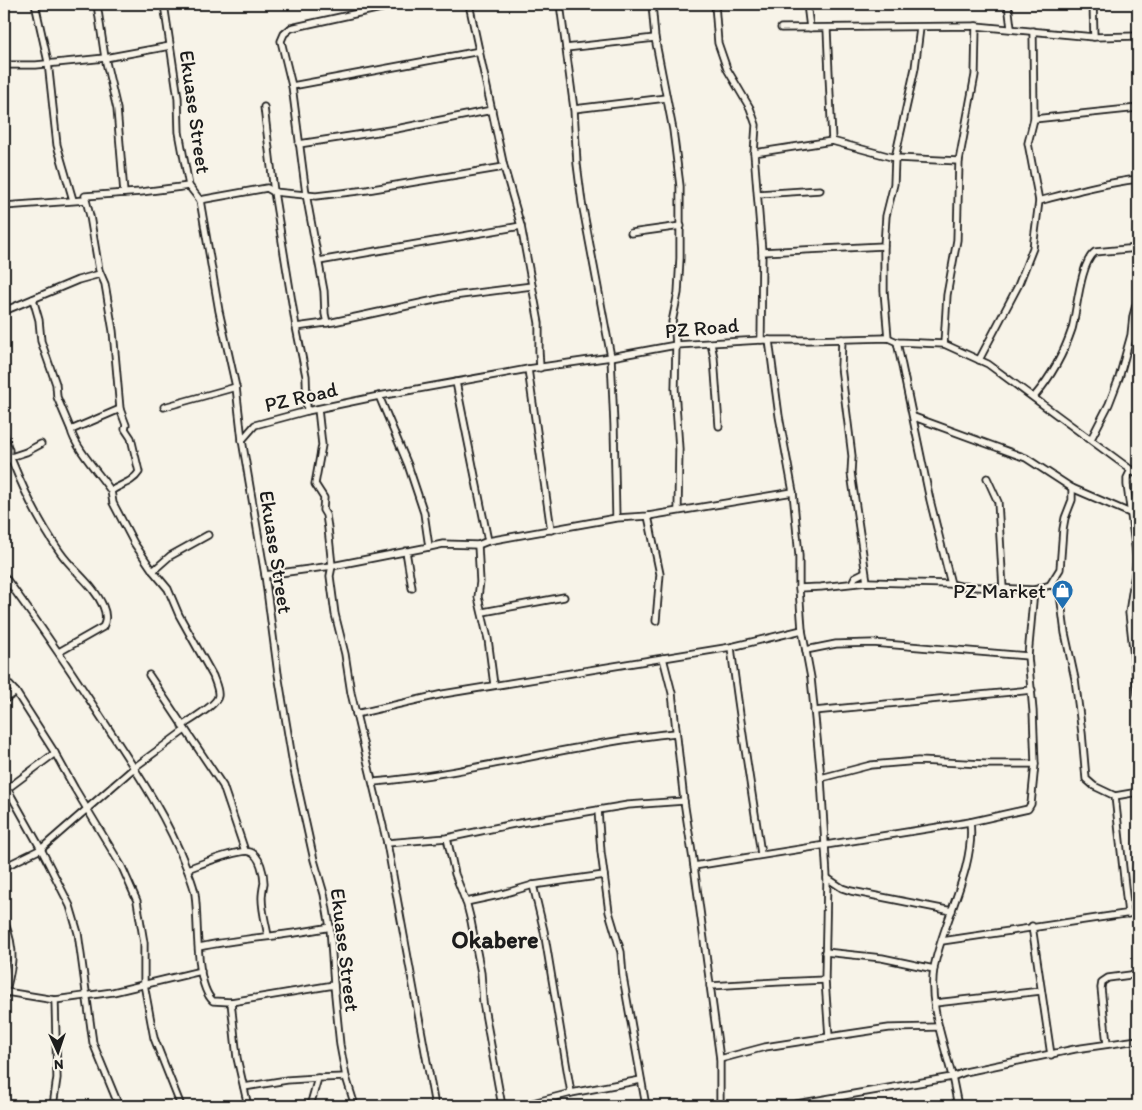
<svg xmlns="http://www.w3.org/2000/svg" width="1142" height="1110" font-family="Itim,sans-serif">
	<rect width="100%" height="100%" fill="#f7f3e8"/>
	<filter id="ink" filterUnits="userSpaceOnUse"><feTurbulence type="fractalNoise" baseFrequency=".02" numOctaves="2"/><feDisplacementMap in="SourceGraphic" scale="10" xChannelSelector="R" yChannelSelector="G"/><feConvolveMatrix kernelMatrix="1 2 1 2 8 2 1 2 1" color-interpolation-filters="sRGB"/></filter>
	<g filter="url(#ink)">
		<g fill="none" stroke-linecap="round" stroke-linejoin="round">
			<defs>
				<g id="minor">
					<polyline points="35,4 48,62 57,145 73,200"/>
					<polyline points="97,4 105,58 117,109 124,193"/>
					<polyline points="164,4 178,98 179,132 189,186 200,200 219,311 236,387 242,440 265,575 278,674 294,770 314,860 324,894 330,927 334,985 340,1045 346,1077 355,1106"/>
					<polyline points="469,4 504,167 521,226 539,323 539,351 540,368"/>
					<polyline points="560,4 574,109 577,164 582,203 611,357 614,425 616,518"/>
					<polyline points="652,4 655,38 673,130 680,186 680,258 678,293 672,322 675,332 676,345 675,389 679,449 678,510"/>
					<polyline points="715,4 718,43 727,69 750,108 756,125 754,153 762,252 761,340"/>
					<polyline points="807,4 810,28"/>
					<polyline points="1008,4 1011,28"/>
					<polyline points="1093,4 1094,37"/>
					<polyline points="781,28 976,26 1094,37 1138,36"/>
					<polyline points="827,29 832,141"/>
					<polyline points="566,48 655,38"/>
					<polyline points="4,65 36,65 105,58 170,46"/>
					<polyline points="292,86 480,51"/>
					<polyline points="264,107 274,192 296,327 306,376 307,411"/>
					<polyline points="574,109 666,98"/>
					<polyline points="1034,119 1138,108"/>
					<polyline points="299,144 396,129 492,110"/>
					<polyline points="754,153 832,141 895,158 959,161"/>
					<polyline points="758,194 820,190"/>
					<polyline points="200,200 267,188 274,192 316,196 367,190 504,167"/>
					<path d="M1039,201C1072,192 1104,183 1138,179"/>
					<polyline points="4,206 86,200"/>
					<polyline points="631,233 681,226"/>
					<polyline points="762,252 884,246"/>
					<polyline points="319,261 521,226"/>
					<polyline points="33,299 39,320 41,341 56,384 57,397 71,430"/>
					<polyline points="4,311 78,280 100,274"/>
					<polyline points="327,323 325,314 324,291 306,194 292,86 281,41 284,34 291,28 399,4"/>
					<polyline points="296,327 333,322 453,296 532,286"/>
					<polyline points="888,338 884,291 884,246 886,216 894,184 895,158 915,68 920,28"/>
					<polyline points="842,339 841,367 852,456 851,473 867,582"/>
					<polyline points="769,340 779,416 793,492 799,556 799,588 802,630 811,678 821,778 827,878 825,980 829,1037"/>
					<polyline points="897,342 930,500 951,584"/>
					<polyline points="711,344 714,358 719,426"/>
					<polyline points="944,344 947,295 957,240 959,161 975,75 976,26"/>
					<polyline points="979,360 1018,286 1033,248 1039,201 1028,143 1034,119 1033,31"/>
					<polyline points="528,369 551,530"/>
					<polyline points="456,382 488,541"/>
					<polyline points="379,396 408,465 424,513 429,547"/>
					<path d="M1034,397C1050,378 1064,353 1072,329C1077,311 1080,263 1095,252L1138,248"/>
					<polyline points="164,407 236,387"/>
					<polyline points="318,409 322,445 315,484 324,498 323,510 326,515 328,528 332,566 330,576 335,614 345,654 351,693 387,843 435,1106"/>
					<polyline points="914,417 1026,458 1072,488 1130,513"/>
					<polyline points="4,434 9,450 8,458 26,452 41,444"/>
					<polyline points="1091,439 1109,404 1119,378 1131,335 1133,316 1138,298"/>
					<polyline points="242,440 255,425 307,411 379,396 528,369 611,357 676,345 761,340 808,340 888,338 897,342 944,344 988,364 1138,475"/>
					<path d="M4,458H8L12,461C25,493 40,524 60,552C73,571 94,585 103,606C106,613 107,620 103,627L59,652"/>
					<polyline points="1131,470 1127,478 1127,485 1137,560 1129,613 1138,694"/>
					<polyline points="987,478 998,502 1003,589"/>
					<path d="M111,491C101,476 74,446 71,430L120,409"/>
					<polyline points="648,516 660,574 656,621"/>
					<polyline points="478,545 480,582 478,597 488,639 494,685"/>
					<polyline points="406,551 412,588"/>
					<polyline points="153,571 170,556 208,535"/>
					<polyline points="265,575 332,566 429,547 443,544 478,545 488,541 616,518 648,516 793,492"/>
					<path d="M4,576C37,620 67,665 97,711C130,762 165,811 187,869C190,877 194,886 195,894C199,921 194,983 213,1001L231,1002L334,985"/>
					<polyline points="852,583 855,577 865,572"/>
					<polyline points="1050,585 1056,587 1060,594 1065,633 1075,679 1082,733 1086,779 1094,786 1115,796 1138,792"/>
					<polyline points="799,588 821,587 867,582 951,584 960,586 1034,590 1050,585 1060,569 1063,529 1065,518 1072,500 1072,488"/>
					<polyline points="483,612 564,597"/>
					<path d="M731,647C739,716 751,785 761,854"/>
					<polyline points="806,650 836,644 873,643 1028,656"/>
					<polyline points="663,658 672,693 684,801 694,866 720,1059 720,1106"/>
					<polyline points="149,675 223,786 245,851"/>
					<polyline points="4,679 16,692 55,753 75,789 122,867 137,901 144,943 144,984 154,1038 181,1106"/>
					<polyline points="4,700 16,692"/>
					<polyline points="814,711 1032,690"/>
					<polyline points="356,714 443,694 731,647 802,630"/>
					<path d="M182,726C190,720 217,705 218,696C219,690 215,682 213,676L179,615L168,589L153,571L134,543L113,503L111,491C121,484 132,483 139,472L131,438L125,429L126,425L120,409L113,331L105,284L99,270L90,216L85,196L141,192L189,186"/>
					<polyline points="821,778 871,765 918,761 985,764 1035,764"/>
					<path d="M374,782C476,773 575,743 676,733"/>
					<polyline points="4,783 41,849 70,906 78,933 93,1043 119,1106"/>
					<polyline points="7,789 55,753"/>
					<polyline points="1115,796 1128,914"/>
					<polyline points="598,810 601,852 609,912 621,952 623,977 646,1106"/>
					<polyline points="447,838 455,874 467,905 471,921 481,973 483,1002 502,1106"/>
					<polyline points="387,843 447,838 514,824 628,805 684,801"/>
					<polyline points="694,866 970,822 1028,809 1031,804 1035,764 1033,711 1028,656 1034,590"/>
					<polyline points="4,867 41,849 135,767 185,730"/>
					<path d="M187,869C199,865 241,848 250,852C260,855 264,874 264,883C263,888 262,893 262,898C262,911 266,924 268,936"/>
					<polyline points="827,878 842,888 851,891 952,911"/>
					<polyline points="533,885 544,931 571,1093"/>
					<polyline points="466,902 499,895 533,885 604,875"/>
					<path d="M4,921C17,952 12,968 4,998"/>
					<polyline points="1032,926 1051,1055"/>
					<polyline points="942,941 1138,912"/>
					<path d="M199,947C242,938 287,936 330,927"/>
					<polyline points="825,952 882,958 934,969"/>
					<polyline points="710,986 778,982 825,980"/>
					<polyline points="6,992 55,1000"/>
					<polyline points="231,1002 237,1058 248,1106"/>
					<polyline points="935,1003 1041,991"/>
					<polyline points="1107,1044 1101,988 1102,982 1108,978 1138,974"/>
					<polyline points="720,1059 765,1047 829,1037 889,1028 939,1027"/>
					<polyline points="244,1087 287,1080 318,1078"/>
					<polyline points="53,1106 57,1078 55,1000 113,992 201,971"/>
					<polyline points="310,1106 318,1078 346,1077"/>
					<polyline points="521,1106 571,1093 641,1080"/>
					<polyline points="785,1106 952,1077 965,1072 1075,1049 1138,1040"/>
					<path d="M958,1106C956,1096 954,1086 952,1076C944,1043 928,1003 934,968C942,923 976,867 970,822"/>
				</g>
			</defs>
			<use href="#minor" stroke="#1c1c1c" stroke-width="9"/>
			<use href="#minor" stroke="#f7f3e8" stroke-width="5.5"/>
		</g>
	</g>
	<defs>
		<symbol id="shop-pin" viewBox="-11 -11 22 30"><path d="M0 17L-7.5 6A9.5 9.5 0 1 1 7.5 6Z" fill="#1f6fb2" stroke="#f7f3e8"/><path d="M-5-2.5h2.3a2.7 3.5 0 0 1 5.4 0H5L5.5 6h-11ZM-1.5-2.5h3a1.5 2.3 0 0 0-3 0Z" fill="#fff"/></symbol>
	</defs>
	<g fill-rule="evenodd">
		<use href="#shop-pin" x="1050" y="578" width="25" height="34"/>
	</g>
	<g text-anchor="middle" stroke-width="4" stroke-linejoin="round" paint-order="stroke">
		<g font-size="21" fill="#1c1c1c" stroke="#f7f3e8">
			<text transform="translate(195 112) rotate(82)" y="7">Ekuase Street</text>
			<text transform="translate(702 328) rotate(-5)" y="7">PZ Road</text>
			<text transform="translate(301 397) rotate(-13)" y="7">PZ Road</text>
			<text transform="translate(276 552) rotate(81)" y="7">Ekuase Street</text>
			<text transform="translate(345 950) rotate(83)" y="7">Ekuase Street</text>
		</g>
		<g font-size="21" fill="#1c1c1c" stroke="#f7f3e8" text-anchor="end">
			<text x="1046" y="598">PZ Market</text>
		</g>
		<g font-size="24" font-weight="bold" fill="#1c1c1c" stroke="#f7f3e8">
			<text x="495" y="948">Okabere</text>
		</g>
	</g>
	<rect width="1142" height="1110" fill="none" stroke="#f7f3e8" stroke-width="20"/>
	<rect x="10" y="10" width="1122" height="1090" fill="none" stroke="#1c1c1c" stroke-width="2" filter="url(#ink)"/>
	<g transform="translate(58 1052) rotate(177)" stroke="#f7f3e8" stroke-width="4" paint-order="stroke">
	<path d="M0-4L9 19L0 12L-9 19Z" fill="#1c1c1c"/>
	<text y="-8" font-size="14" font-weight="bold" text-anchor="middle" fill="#1c1c1c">N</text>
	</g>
</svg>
